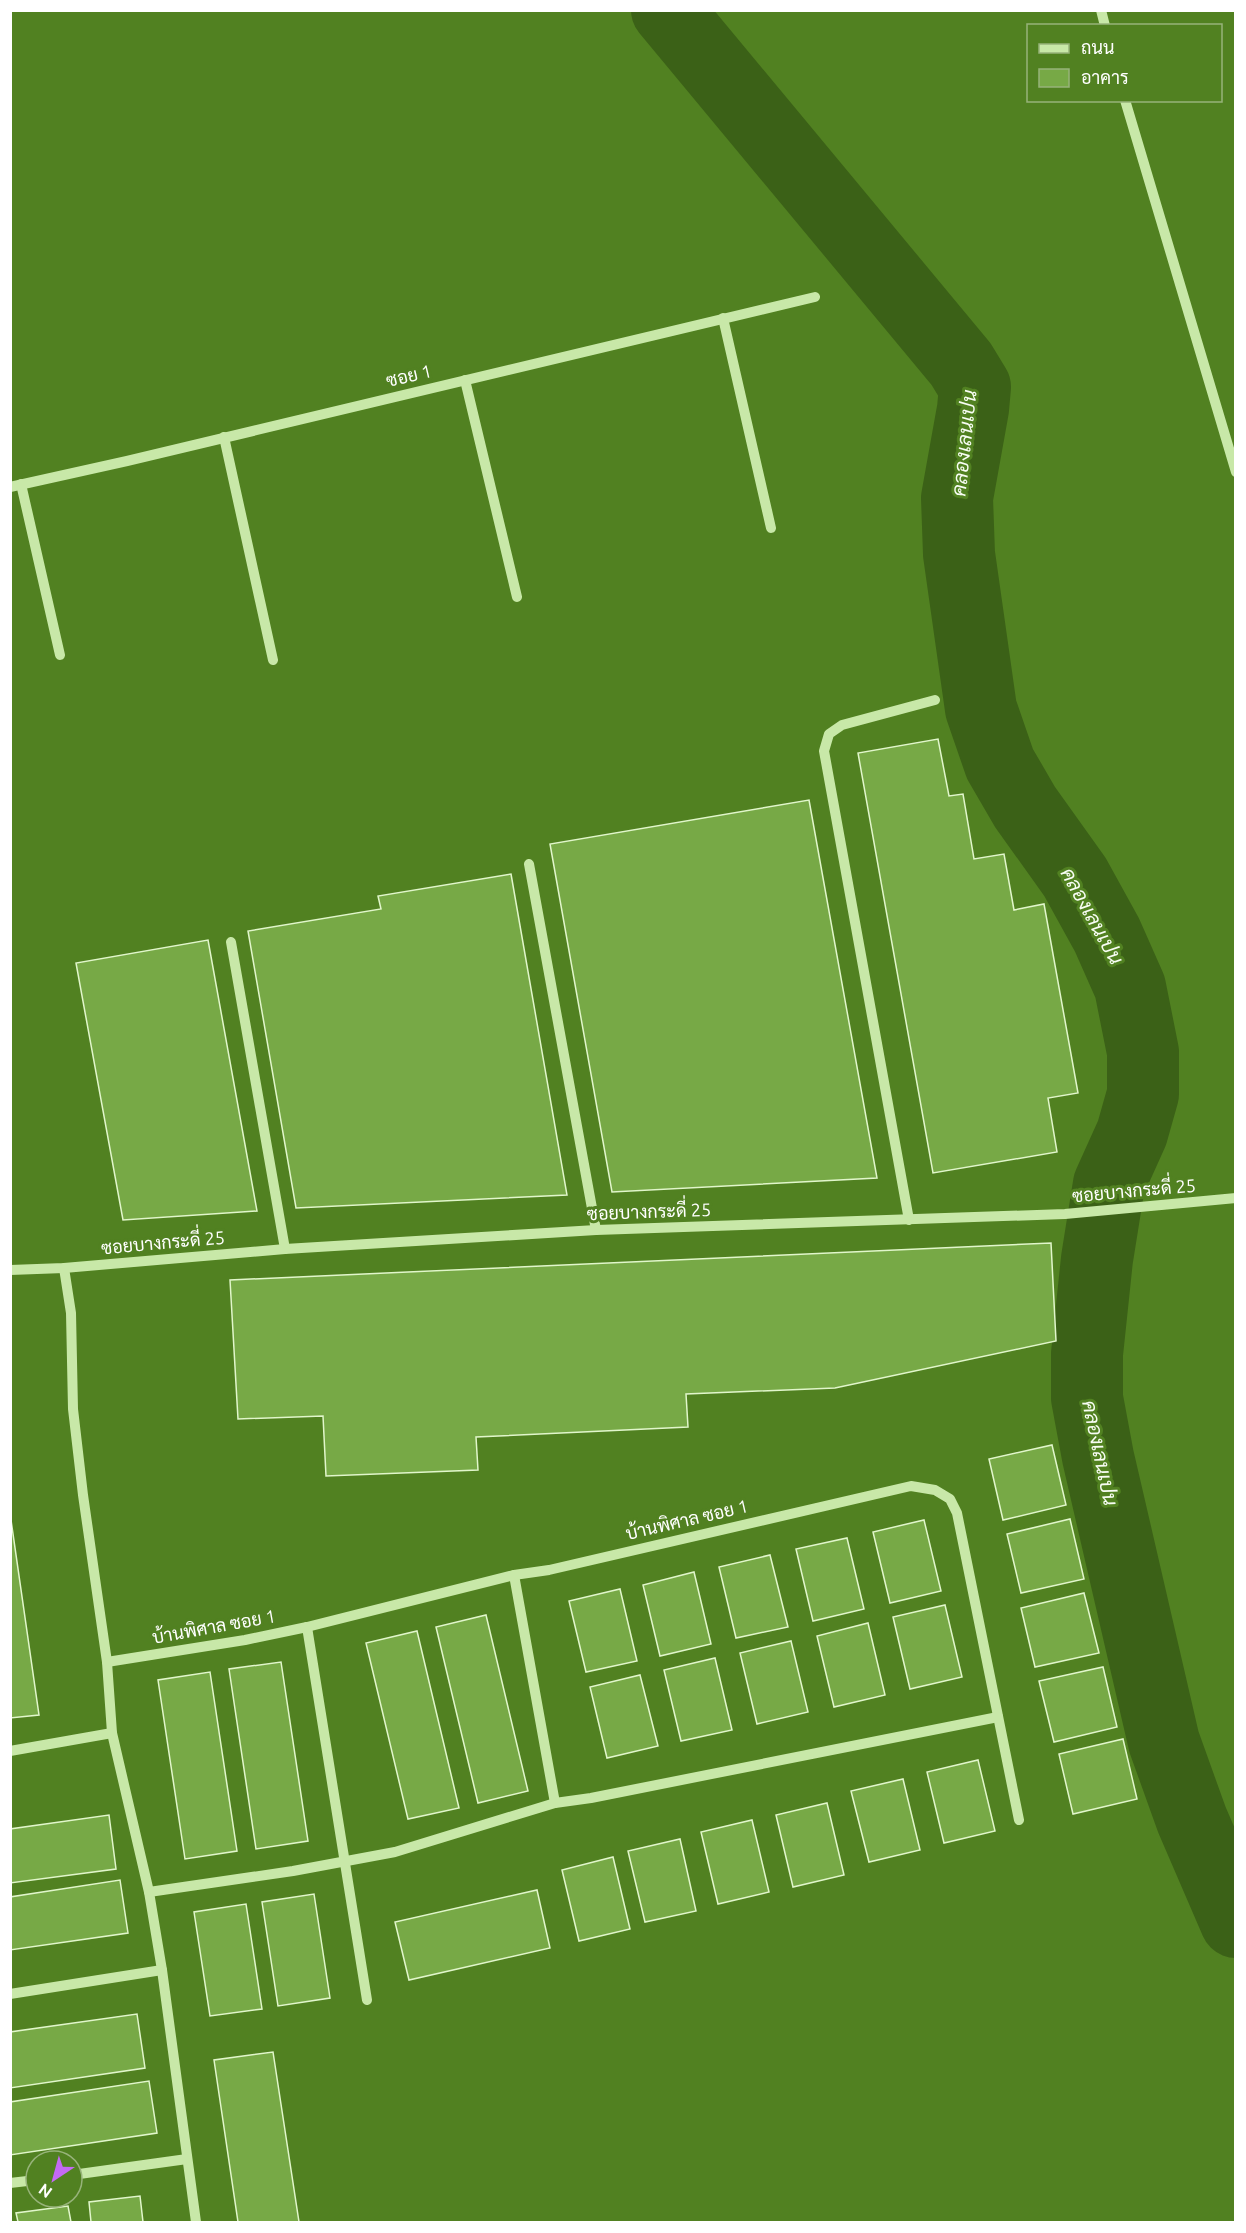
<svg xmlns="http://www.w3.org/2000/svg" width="1246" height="2233" font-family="Ubuntu,Sarabun,sans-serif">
	<rect width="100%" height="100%" fill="#518121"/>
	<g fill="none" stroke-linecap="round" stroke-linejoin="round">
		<polyline stroke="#3b6117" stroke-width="72" points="667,10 961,364 975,387 973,409 957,498 959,554 981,709 1000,764 1025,807 1075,877 1107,935 1130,987 1143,1052 1143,1094 1132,1133 1109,1184 1097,1259 1087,1354 1087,1398 1098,1457 1164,1742 1192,1820 1236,1922"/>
	</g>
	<g fill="#77a946" stroke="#e1f6cb" stroke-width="1.5">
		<polygon points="938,739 949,796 963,794 974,859 1004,854 1014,910 1044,904 1078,1093 1048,1098 1057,1152 933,1173 858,753"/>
		<polygon points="809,800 877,1178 612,1192 550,844"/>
		<polygon points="511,874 567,1195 296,1208 248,931 381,909 378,896"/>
		<polygon points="208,940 257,1211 123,1220 76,963"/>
		<polygon points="1051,1243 1056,1341 835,1388 686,1394 688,1427 476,1437 478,1470 326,1476 323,1416 238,1419 230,1280"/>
		<polygon points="1052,1445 1066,1505 1003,1520 989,1459"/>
		<polygon points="10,1513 39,1715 10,1718"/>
		<polygon points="1070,1519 1084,1579 1021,1593 1007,1534"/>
		<polygon points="924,1520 941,1591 890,1603 873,1532"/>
		<polygon points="847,1538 864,1609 813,1621 796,1549"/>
		<polygon points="770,1555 788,1627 736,1638 719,1567"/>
		<polygon points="694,1572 711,1644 660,1656 643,1585"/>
		<polygon points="620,1589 637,1661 586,1672 569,1601"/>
		<polygon points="1084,1593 1099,1653 1035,1667 1021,1608"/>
		<polygon points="945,1605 962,1677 910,1689 893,1617"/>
		<polygon points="486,1615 528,1791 478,1803 436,1627"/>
		<polygon points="868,1623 885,1695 834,1707 817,1636"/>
		<polygon points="417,1631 459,1808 408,1819 366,1643"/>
		<polygon points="791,1641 808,1712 757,1724 740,1653"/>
		<polygon points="715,1658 732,1730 681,1741 664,1670"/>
		<polygon points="281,1662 308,1841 256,1849 229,1669"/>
		<polygon points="1103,1667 1117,1727 1054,1742 1039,1681"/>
		<polygon points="210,1672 237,1851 185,1859 158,1680"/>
		<polygon points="640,1675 658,1746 607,1758 590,1687"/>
		<polygon points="1123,1739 1137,1799 1073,1814 1059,1754"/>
		<polygon points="978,1760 995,1831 944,1843 927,1772"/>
		<polygon points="903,1779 920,1850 869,1862 851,1791"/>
		<polygon points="827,1803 844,1875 793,1887 776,1815"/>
		<polygon points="109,1815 116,1869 10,1883 10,1829"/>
		<polygon points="752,1820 769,1892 718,1904 701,1832"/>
		<polygon points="680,1839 696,1911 645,1922 628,1851"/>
		<polygon points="613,1857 630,1929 579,1941 562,1870"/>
		<polygon points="120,1880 128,1933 10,1950 10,1897"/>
		<polygon points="537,1890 550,1948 409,1980 395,1922"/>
		<polygon points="314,1894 330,1998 278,2006 262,1902"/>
		<polygon points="246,1904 262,2009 210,2016 194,1912"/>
		<polygon points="137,2014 145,2068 10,2088 10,2032"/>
		<polygon points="273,2052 299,2222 238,2222 214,2060"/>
		<polygon points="149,2081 157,2133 10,2155 10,2102"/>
		<polygon points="140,2196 143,2222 91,2222 89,2202"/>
		<polygon points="68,2206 71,2222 18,2222 16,2213"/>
	</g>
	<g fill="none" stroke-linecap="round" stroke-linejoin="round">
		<g stroke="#c8e8a8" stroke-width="10">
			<polyline points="1101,10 1105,26"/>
			<polyline points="1125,100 1236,472"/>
			<polyline points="723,318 771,528"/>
			<polyline points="465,380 517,597"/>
			<polyline points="224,437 273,660"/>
			<polyline points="21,484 60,655"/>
			<polyline points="10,487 127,461 815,297"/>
			<polyline points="529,864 596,1230"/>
			<polyline points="231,942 285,1249"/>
			<polyline points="909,1220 824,751 829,734 842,725 935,700"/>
			<polyline points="64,1268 71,1313 73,1409 83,1495 107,1662 112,1733 149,1892 162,1970 196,2222"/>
			<polyline points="10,1270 64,1268 285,1249 596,1230 1065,1214 1236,1198"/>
			<polyline points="514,1575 555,1803"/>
			<polyline points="307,1627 367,2000"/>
			<polyline points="107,1662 245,1640 307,1627 514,1575 549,1570 911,1486 935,1490 950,1499 957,1513 1019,1820"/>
			<polyline points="10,1751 112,1733"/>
			<polyline points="149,1892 293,1871 395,1852 555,1803 591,1798 998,1717"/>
			<polyline points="10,1994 162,1970"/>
			<polyline points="72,2175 187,2159"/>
			<polyline points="10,2183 36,2180"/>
		</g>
	</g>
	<g text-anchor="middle" stroke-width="6" stroke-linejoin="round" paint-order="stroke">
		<g font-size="18" fill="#fff" stroke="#518121">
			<text transform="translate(409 376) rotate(-13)" y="6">ซอย 1</text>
			<text transform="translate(1134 1191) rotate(-5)" y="6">ซอยบางกระดี่ 25</text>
			<text transform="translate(649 1212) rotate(-2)" y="6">ซอยบางกระดี่ 25</text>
			<text transform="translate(163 1243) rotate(-5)" y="6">ซอยบางกระดี่ 25</text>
			<text transform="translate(687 1520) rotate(-13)" y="6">บ้านพิศาล ซอย 1</text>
			<text transform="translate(214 1627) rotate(-10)" y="6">บ้านพิศาล ซอย 1</text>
		</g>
		<g font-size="20" font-style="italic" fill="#f8fdf4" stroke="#518121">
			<text transform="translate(964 443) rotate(-84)" y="7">คลองเลนเปน</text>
			<text transform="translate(1092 916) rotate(61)" y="7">คลองเลนเปน</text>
			<text transform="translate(1100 1453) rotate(78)" y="7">คลองเลนเปน</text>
		</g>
	</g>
	<rect width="1246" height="2233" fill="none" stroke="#ffffff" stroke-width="24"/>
	<rect x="1027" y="24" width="195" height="78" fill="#518121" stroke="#97b37a" stroke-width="1.5"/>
	<rect x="1039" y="44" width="30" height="9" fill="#c8e8a8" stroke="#97b37a" stroke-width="1.5"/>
	<text x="1081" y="54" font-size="18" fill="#ffffff">ถนน</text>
	<rect x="1039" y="69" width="30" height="18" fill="#77a946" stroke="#97b37a" stroke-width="1.5"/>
	<text x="1081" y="84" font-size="18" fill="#ffffff">อาคาร</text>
	<g transform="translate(54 2179) rotate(216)"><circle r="28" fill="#518121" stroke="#97b37a" stroke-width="1.5"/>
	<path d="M0-4.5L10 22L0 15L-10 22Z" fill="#c469f4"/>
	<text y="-9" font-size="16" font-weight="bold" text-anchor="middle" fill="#ffffff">N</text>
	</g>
</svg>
